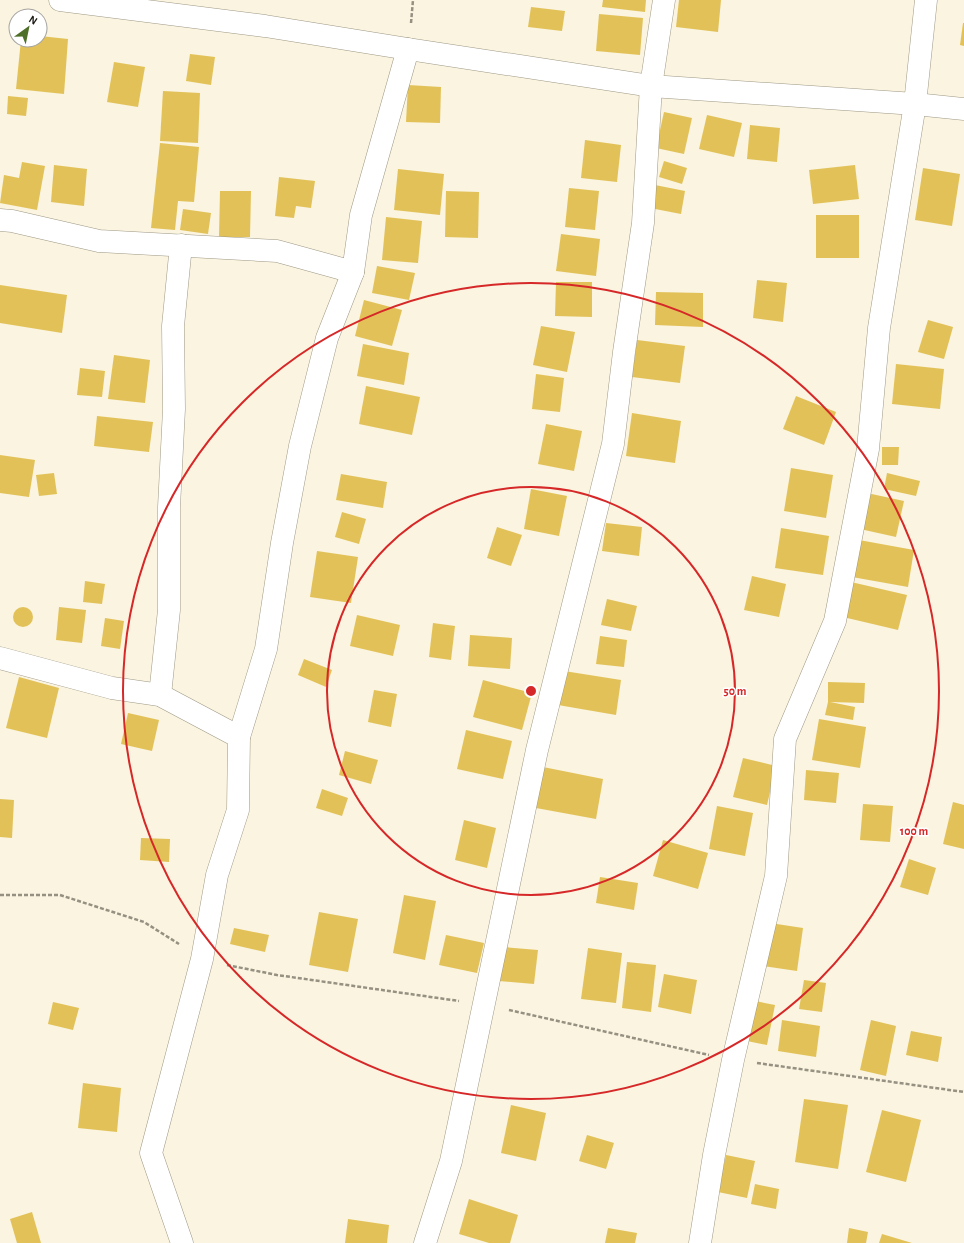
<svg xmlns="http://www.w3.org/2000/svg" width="964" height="1243" font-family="'Alegreya Sans',sans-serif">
	<rect width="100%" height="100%" fill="#faf4e0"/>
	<g fill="#e2c258">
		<polygon points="603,0 646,0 645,12 602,7"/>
		<polygon points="679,0 721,0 718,32 676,27"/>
		<polygon points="531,7 565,11 562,31 528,27"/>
		<polygon points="599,14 643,18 640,55 596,51"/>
		<polygon points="963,23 964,23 964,46 960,45"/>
		<polygon points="40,36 68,39 64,94 16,89 21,40 40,40"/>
		<polygon points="190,54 215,57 211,85 186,81"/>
		<polygon points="114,62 145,67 138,107 107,102"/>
		<polygon points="408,85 441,87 440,123 406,122"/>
		<polygon points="163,91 200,93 198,143 160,141"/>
		<polygon points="8,96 28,98 26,116 7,114"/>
		<polygon points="664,112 692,118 684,154 656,148"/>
		<polygon points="707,115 742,123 734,157 699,149"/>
		<polygon points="750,125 780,128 777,162 747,159"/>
		<polygon points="585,140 621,145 617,182 581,178"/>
		<polygon points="160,143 199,147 194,202 178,201 175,230 151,228"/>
		<polygon points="664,161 687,168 682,184 659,177"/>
		<polygon points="22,162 45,166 37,210 0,203 4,175 19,178"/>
		<polygon points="54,165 87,169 84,206 51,202"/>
		<polygon points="855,165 859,199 813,204 809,170"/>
		<polygon points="923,168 960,174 952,226 915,220"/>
		<polygon points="398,169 444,174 440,215 394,210"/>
		<polygon points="279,177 315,181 311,208 296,206 294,218 275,216"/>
		<polygon points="655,185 685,191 681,214 650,208"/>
		<polygon points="569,188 599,191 595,230 565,227"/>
		<polygon points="220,191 251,191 250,237 219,237"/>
		<polygon points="446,191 479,192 478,238 445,237"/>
		<polygon points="183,209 211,213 208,234 180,230"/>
		<rect x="816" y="215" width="43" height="43"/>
		<polygon points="386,217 422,221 418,263 382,260"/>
		<polygon points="561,234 600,239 596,276 556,271"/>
		<polygon points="377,266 415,273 409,300 372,293"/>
		<polygon points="757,280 787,283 783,322 753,318"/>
		<polygon points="556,282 592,282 592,317 555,316"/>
		<polygon points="0,285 67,295 62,333 0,323"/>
		<polygon points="656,292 703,293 703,327 655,325"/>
		<polygon points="364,300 402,310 392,346 355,336"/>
		<polygon points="928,320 953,327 944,359 918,352"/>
		<polygon points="541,326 575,332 567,372 533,365"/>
		<polygon points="637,340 685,346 680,383 632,377"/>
		<polygon points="363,344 409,353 404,385 357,376"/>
		<polygon points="114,355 150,360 145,403 108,399"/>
		<polygon points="896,364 944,369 940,409 892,404"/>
		<polygon points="80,368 105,371 102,397 77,395"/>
		<polygon points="536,374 564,378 560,412 532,409"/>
		<polygon points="366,386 420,397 412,435 359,424"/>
		<polygon points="796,396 836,412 824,445 783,429"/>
		<polygon points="632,413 681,421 675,463 626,456"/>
		<polygon points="97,416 153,422 149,452 94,446"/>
		<polygon points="546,424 582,431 574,471 538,464"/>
		<polygon points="882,447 899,447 898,465 882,465"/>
		<polygon points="0,455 35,460 29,497 0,493"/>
		<polygon points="791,468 833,475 826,518 784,511"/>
		<polygon points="54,473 57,494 39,496 36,475"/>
		<polygon points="887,473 920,481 916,496 884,489"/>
		<polygon points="341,474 387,482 383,508 336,500"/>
		<polygon points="531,489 567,496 559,536 524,529"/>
		<polygon points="867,493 904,501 896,537 860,529"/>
		<polygon points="342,512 366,519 359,544 335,537"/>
		<polygon points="606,523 642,527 639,556 602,551"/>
		<polygon points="497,527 522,535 511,566 487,558"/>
		<polygon points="781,528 829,536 823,575 775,568"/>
		<polygon points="859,540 914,550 908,587 852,577"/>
		<polygon points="317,551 358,557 351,603 310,597"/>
		<polygon points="752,576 786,584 779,617 744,610"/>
		<polygon points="85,581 105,584 102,604 83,602"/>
		<polygon points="851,582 907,595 898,630 843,617"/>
		<polygon points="607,599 637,606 631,631 601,625"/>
		<polygon points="59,607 86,610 82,643 56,640"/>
		<circle cx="23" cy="617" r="10"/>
		<polygon points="357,615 400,625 393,656 350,646"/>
		<polygon points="105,618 124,621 120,649 101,646"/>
		<polygon points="433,623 455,626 451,660 429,657"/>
		<polygon points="470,635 512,638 510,669 468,666"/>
		<polygon points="600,636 627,640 624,667 596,664"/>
		<polygon points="304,659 332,670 326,687 298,675"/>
		<polygon points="564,671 621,680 616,715 558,705"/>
		<polygon points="19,677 59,688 47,738 6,728"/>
		<polygon points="483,680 532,693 522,730 473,717"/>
		<polygon points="828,682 865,683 864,703 830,702 855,707 853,720 825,715 828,702"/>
		<polygon points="374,690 397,694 391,727 368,722"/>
		<polygon points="128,713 159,720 152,751 121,744"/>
		<polygon points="819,719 866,727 860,768 812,760"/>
		<polygon points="466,730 512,741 503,779 457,769"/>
		<polygon points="345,751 378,760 371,784 339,775"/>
		<polygon points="743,758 776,766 767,805 733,797"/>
		<polygon points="543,767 603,779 596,819 536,808"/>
		<polygon points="806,770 839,773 836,803 804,800"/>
		<polygon points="322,789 348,798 342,816 316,808"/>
		<polygon points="0,799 14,800 12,838 0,837"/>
		<polygon points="953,802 964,805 964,849 943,844"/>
		<polygon points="863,804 893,806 890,842 860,840"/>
		<polygon points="717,806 753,813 745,856 709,849"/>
		<polygon points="464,820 496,828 487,868 455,860"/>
		<polygon points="141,838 170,839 169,862 140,860"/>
		<polygon points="663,840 708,853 698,889 653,876"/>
		<polygon points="909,859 936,868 928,895 900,887"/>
		<polygon points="600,877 638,883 634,910 596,903"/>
		<polygon points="404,895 436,901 425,960 393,953"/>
		<polygon points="319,912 358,919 348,972 309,965"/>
		<polygon points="770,923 803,928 797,971 763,966"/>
		<polygon points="234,928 269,935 265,952 230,944"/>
		<polygon points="446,935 484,943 477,973 439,965"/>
		<polygon points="503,947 538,950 534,984 499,981"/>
		<polygon points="588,948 622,953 616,1003 581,999"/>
		<polygon points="627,962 656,965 651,1012 622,1008"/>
		<polygon points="664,974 697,980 691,1014 658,1007"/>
		<polygon points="804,980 826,983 822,1012 799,1009"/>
		<polygon points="755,1001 775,1005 767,1045 747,1041"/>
		<polygon points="53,1002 79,1008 73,1030 48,1024"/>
		<polygon points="782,1020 820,1026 816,1057 778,1051"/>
		<polygon points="871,1020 896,1026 886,1076 860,1070"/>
		<polygon points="911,1031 942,1037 938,1062 906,1055"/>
		<polygon points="83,1083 121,1088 117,1132 78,1128"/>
		<polygon points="804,1099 848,1105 838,1169 795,1162"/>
		<polygon points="511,1105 546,1113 536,1161 501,1153"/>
		<polygon points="882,1110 921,1120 906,1182 866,1172"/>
		<polygon points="587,1135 614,1143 606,1169 579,1161"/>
		<polygon points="726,1155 755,1161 747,1198 718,1192"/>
		<polygon points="755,1184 779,1189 776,1209 751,1204"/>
		<polygon points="469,1199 518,1215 510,1243 489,1243 459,1234"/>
		<polygon points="32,1212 41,1243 17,1243 10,1219"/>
		<polygon points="348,1219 389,1225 387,1243 345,1243"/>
		<polygon points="608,1228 637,1233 635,1243 605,1243"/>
		<polygon points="849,1228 868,1232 866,1243 847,1243"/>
		<polygon points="882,1234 912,1243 879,1243"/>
	</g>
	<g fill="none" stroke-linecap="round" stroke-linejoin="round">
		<defs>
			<g id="minor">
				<polyline points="60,0 265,26 408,49 651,86 915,104 964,109"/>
				<polyline points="0,220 12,221 99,241 277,251 353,272"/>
				<polyline points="0,658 112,688 160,695 239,737 238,810 217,875 202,959 151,1153 182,1243"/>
				<polyline points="160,695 169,610 169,507 174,409 173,326 181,245"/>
				<polyline points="239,737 266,649 282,543 300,446 327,338 353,272 361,215 408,49"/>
				<polyline points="425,1243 451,1161 537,750 613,444 624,352 643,223 651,86 664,0"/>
				<polyline points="700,1243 714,1155 733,1060 776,876 785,739 835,621 868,449 879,328 915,104 926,0"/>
			</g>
		</defs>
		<use href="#minor" stroke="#9e9885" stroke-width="23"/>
		<g stroke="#959082" stroke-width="2.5" stroke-dasharray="4 2" stroke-linecap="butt">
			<polyline points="411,23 413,0"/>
			<polyline points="0,895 60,895 144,922 179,944"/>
			<polyline points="227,965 277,975 459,1001"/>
			<polyline points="509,1010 709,1055"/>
			<polyline points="757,1063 964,1092"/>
		</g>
		<use href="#minor" stroke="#fff" stroke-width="22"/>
	</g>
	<g fill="none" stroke="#d62828" stroke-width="2">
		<circle cx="531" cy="691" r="204"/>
		<circle cx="531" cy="691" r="408"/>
	</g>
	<circle cx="531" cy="691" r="6" fill="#d62828" stroke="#fff" stroke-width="2"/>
	<g font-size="12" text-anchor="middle" font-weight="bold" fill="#d62828" stroke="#fff" stroke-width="3" stroke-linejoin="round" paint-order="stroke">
		<text x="735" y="695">50 m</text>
		<text x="914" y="835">100 m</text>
	</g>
	<g transform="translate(28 28) rotate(33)"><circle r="19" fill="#ffffff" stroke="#a4a3a0"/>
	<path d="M0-3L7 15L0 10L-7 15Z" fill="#4d6f28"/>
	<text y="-6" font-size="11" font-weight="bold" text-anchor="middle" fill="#1b1912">N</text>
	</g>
</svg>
